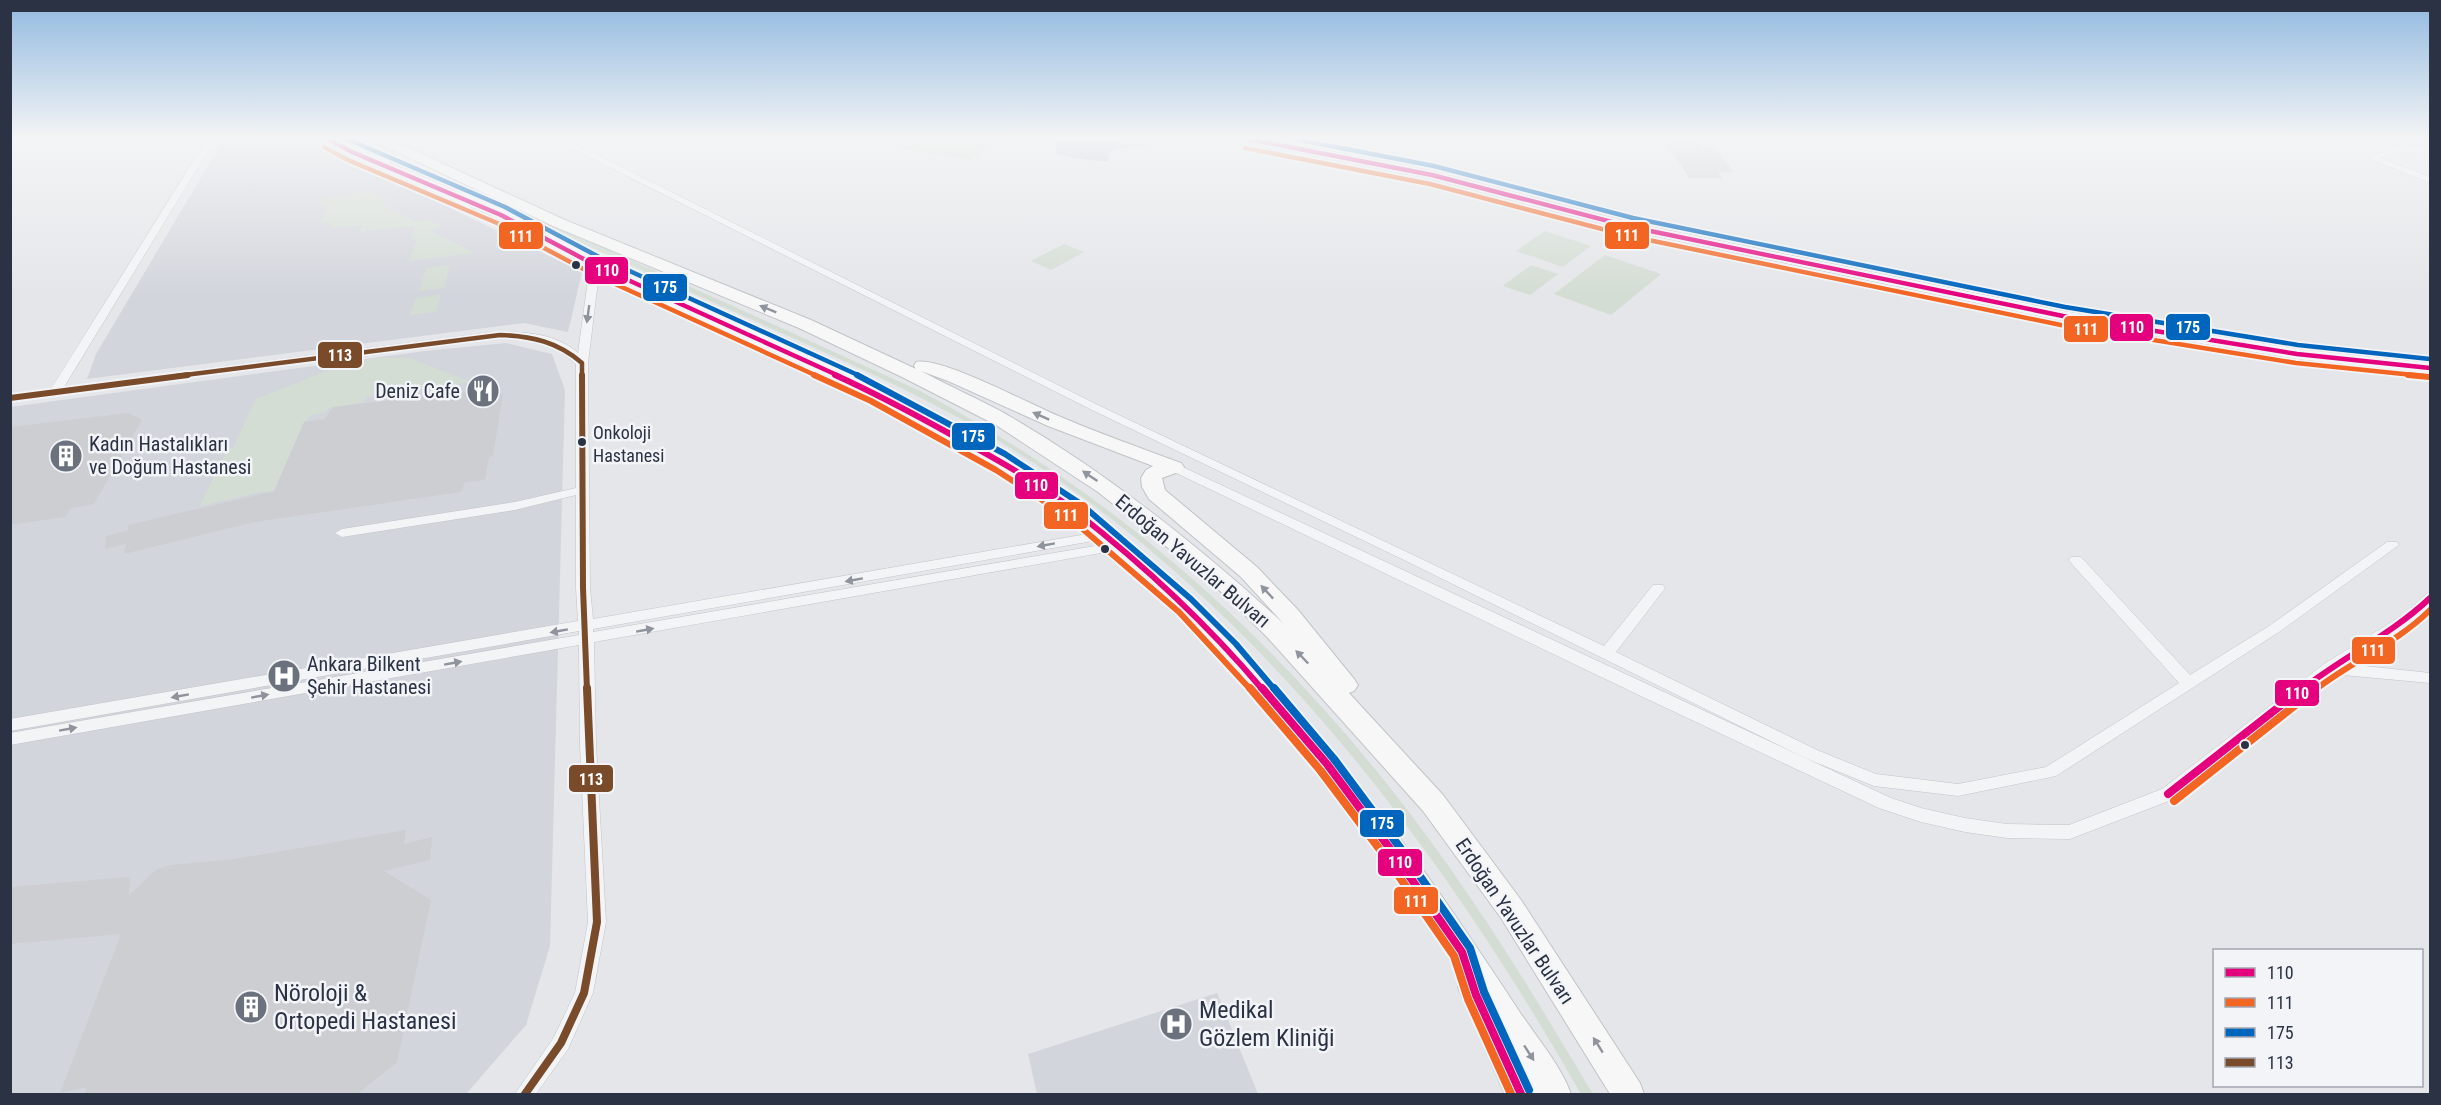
<svg xmlns="http://www.w3.org/2000/svg" width="2441" height="1105" font-family="'Roboto Condensed',sans-serif">
	<rect width="100%" height="100%" fill="#e4e6e9"/>
	<g fill="#d2d5dc">
		<polygon points="224,139 308,139 582,272 568,332 524,323 87,379 96,354"/>
		<polygon points="506,343 552,354 565,390 550,946 526,1025 466,1094 11,1094 10,407 425,351"/>
		<polygon points="1217,993 1258,1094 1037,1094 1028,1054"/>
	</g>
	<g fill="#d4ddd4">
		<polygon points="908,139 995,139 971,160 897,148"/>
		<path d="M468,186L920,391C1135,505 1307,666 1447,864C1500,938 1546,1016 1593,1094H1581C1439,845 1258,604 1012,449C928,396 837,358 746,317C652,275 557,232 463,188Z"/>
		<polygon points="364,192 374,193 388,199 379,203 417,222 427,219 442,226 431,231 476,253 409,261 417,239 412,239 414,226 359,232 362,225 333,228 328,222 320,223 327,204 319,205 321,200"/>
		<polygon points="1545,231 1591,246 1563,267 1516,251"/>
		<polygon points="1064,244 1084,252 1051,270 1031,261"/>
		<polygon points="1605,255 1661,274 1611,315 1554,294"/>
		<polygon points="450,265 444,288 419,291 426,268"/>
		<polygon points="1531,265 1558,274 1530,295 1503,286"/>
		<polygon points="441,295 436,312 410,315 416,298"/>
		<polygon points="380,358 410,358 471,382 366,397 364,402 328,408 326,412 312,415 304,422 274,492 266,494 265,491 200,506 227,449 233,448 256,399 352,361"/>
	</g>
	<path fill="#b2c2d5" d="M1046,139H1091L1115,143L1149,144C1135,151 1123,144 1110,152L1108,161C1099,162 1066,157 1057,154L1055,144Z"/>
	<g fill="#ccced1">
		<polygon points="1664,139 1696,139 1701,148 1715,147 1733,172 1718,172 1722,178 1689,178"/>
		<polygon points="487,389 503,394 493,456 489,457 485,480 465,482 461,492 255,522 124,554 126,544 105,549 106,536 128,530 128,525 274,491 304,422 325,419 333,407"/>
		<polygon points="128,413 142,420 94,504 71,508 65,517 10,525 10,427"/>
		<polygon points="406,830 404,844 432,837 430,860 384,871 431,900 397,1062 356,1095 84,1095 87,1087 60,1093 121,934 10,944 10,887 130,877 129,895 156,870 170,865 234,859"/>
	</g>
	<g fill="none" stroke-linecap="round" stroke-linejoin="round">
		<defs>
			<g id="minor">
				<path d="M207,139H215L64,387L487,333C517,331 553,331 578,353L590,265L595,262L600,265L588,363L590,588L593,619L1104,531L1111,535L1104,539L593,629V632L1118,542L1125,546L1118,550L594,642L596,745L606,922L593,993L568,1049L536,1094H515L554,1037L575,993L588,922L580,745L579,645L10,745V733L579,635V631L10,731V719L578,621L576,588V495L515,510L342,537L335,533L342,529L515,502L576,488V364C547,335 510,337 472,340L10,401V394L51,389Z"/>
				<polygon points="554,139 565,139 1100,406 1604,646 1653,585 1663,585 1665,588 1663,591 1616,652 1817,750 1876,774 1958,784 2046,767 2179,683 2071,563 2069,560 2071,557 2081,557 2190,675 2269,626 2387,542 2397,542 2399,545 2279,632 2056,776 1958,796 1874,786 1805,758 1402,559 1092,410"/>
				<polygon points="2400,146 2430,148 2430,153 2401,152 2380,158 2430,177 2430,183 2368,158"/>
				<polygon points="1174,463 1891,798 1921,808 1965,818 2007,824 2069,825 2162,789 2324,664 2406,613 2425,595 2430,593 2430,606 2416,619 2346,664 2430,673 2430,683 2332,674 2174,799 2070,839 2007,838 1965,832 1921,822 1879,808 1645,698 1170,470 1168,467 1170,464"/>
			</g>
			<polygon id="secondary" points="1241,139 1267,139 1432,171 1632,223 2063,311 2297,349 2430,363 2430,373 2297,359 2063,321 1631,231 1431,179 1247,143"/>
			<g id="primary">
				<path d="M321,139C343,139 355,148 375,156L343,139H362L395,155L397,158L395,161L388,162L457,191H467C530,224 592,258 657,287C783,345 917,395 1032,473C1193,580 1314,719 1426,874C1459,920 1490,967 1521,1014C1538,1039 1561,1066 1571,1094H1505L1458,987L1463,978C1340,790 1205,606 1015,480C902,404 772,353 648,296C590,269 533,239 477,208L469,207L347,155Z"/>
				<path d="M370,139H389L565,220L811,320L916,369L914,366L916,362C941,356 1033,406 1061,417C1100,434 1141,448 1181,463L1184,467L1181,471L1162,478L1165,490L1257,567L1298,610L1354,679L1358,685L1354,691L1349,693L1443,795L1521,900L1640,1083L1644,1094H1610L1501,918L1423,811L1267,637L1212,583L1098,492L996,425L902,377L799,328L553,226ZM921,371L948,381L1048,426L1153,466L1146,470L1141,478L1142,487L1149,499L1241,577L1284,624C1200,547 1110,475 1011,417C982,400 950,387 921,371Z"/>
			</g>
		</defs>
		<use href="#minor" stroke="#c2c4c7" stroke-width="1"/>
		<use href="#secondary" stroke="#c2c4c7" stroke-width="1"/>
		<use href="#primary" stroke="#c0c3c7" stroke-width="2"/>
		<use href="#minor" fill="#f3f4f6" fill-rule="evenodd"/>
		<use href="#secondary" fill="#f7f7f7" fill-rule="evenodd"/>
		<use href="#primary" fill="#f7f7f7" fill-rule="evenodd"/>
		<defs>
			<g id="bus-1-far2">
				<polyline points="328,139 352,152 501,215 595,265 839,376"/>
				<polyline points="1248,139 1432,175 1631,227 2063,316 2297,354 2430,368"/>
			</g>
			<g id="bus-1-far1">
				<path d="M835,375C875,393 914,414 952,435C994,458 1038,482 1076,512C1144,565 1207,624 1263,690"/>
				<path d="M2301,690C2343,657 2392,634 2430,598"/>
			</g>
			<g id="bus-1">
				<polyline points="1262,688 1327,764 1394,854 1462,952 1476,995 1521,1094"/>
				<polyline points="2168,794 2303,688"/>
			</g>
			<g id="bus-2-far2">
				<polyline points="324,147 348,160 497,223 591,273 817,376"/>
				<polyline points="1245,148 1430,184 1629,236 2061,325 2296,363 2423,376"/>
			</g>
			<g id="bus-2-far1">
				<polyline points="814,375 871,401 996,470 1070,518 1179,612 1251,690"/>
				<polyline points="2408,375 2429,377"/>
				<path d="M2315,690C2352,661 2397,643 2430,610"/>
			</g>
			<g id="bus-2">
				<polyline points="1250,688 1320,770 1387,859 1454,956 1468,999 1511,1094"/>
				<polyline points="2174,801 2317,688"/>
			</g>
			<g id="bus-3-far2">
				<polyline points="347,139 505,207 599,257 860,376"/>
				<polyline points="1295,139 1434,166 1633,218 2065,307 2298,345 2430,359"/>
			</g>
			<polyline id="bus-3-far1" points="857,375 1005,454 1081,504 1191,599 1236,644 1275,690"/>
			<polyline id="bus-3" points="1274,688 1334,759 1401,849 1470,948 1484,992 1529,1090"/>
			<path id="bus-4-far2" d="M177,376L500,335C532,336 558,342 582,363V376"/>
			<g id="bus-4-far1">
				<polyline points="582,375 583,588 587,690"/>
				<polyline points="10,398 188,375"/>
			</g>
			<polyline id="bus-4" points="525,1094 561,1043 584,993 597,922 587,688"/>
		</defs>
		<use href="#bus-1-far2" stroke="#f2f4f8" stroke-width="8"/>
		<use href="#bus-1-far1" stroke="#f2f4f8" stroke-width="10"/>
		<use href="#bus-1" stroke="#f2f4f8" stroke-width="12"/>
		<use href="#bus-2-far2" stroke="#f2f4f8" stroke-width="8"/>
		<use href="#bus-2-far1" stroke="#f2f4f8" stroke-width="10"/>
		<use href="#bus-2" stroke="#f2f4f8" stroke-width="12"/>
		<use href="#bus-3-far2" stroke="#f2f4f8" stroke-width="8"/>
		<use href="#bus-3-far1" stroke="#f2f4f8" stroke-width="10"/>
		<use href="#bus-3" stroke="#f2f4f8" stroke-width="12"/>
		<use href="#bus-4-far2" stroke="#f2f4f8" stroke-width="8"/>
		<use href="#bus-4-far1" stroke="#f2f4f8" stroke-width="10"/>
		<use href="#bus-4" stroke="#f2f4f8" stroke-width="12"/>
		<use href="#bus-1-far2" stroke="#e5007d" stroke-width="4.5"/>
		<use href="#bus-1-far1" stroke="#e5007d" stroke-width="6"/>
		<use href="#bus-1" stroke="#e5007d" stroke-width="8"/>
		<use href="#bus-2-far2" stroke="#f26522" stroke-width="4.5"/>
		<use href="#bus-2-far1" stroke="#f26522" stroke-width="6"/>
		<use href="#bus-2" stroke="#f26522" stroke-width="8"/>
		<use href="#bus-3-far2" stroke="#0065bd" stroke-width="4.5"/>
		<use href="#bus-3-far1" stroke="#0065bd" stroke-width="6"/>
		<use href="#bus-3" stroke="#0065bd" stroke-width="8"/>
		<use href="#bus-4-far2" stroke="#7a4b2a" stroke-width="4.5"/>
		<use href="#bus-4-far1" stroke="#7a4b2a" stroke-width="6"/>
		<use href="#bus-4" stroke="#7a4b2a" stroke-width="8"/>
	</g>
	<defs><path id="oneway-solid" d="M-6-.8H1V-3.2L6.5 0L1 3.2V.8H-6Z" transform="scale(1.5)"/></defs>
	<g fill="#90949d">
		<use href="#oneway-solid" transform="translate(768 309) rotate(-158)"/>
		<use href="#oneway-solid" transform="translate(1041 416) rotate(-156)"/>
		<use href="#oneway-solid" transform="translate(1090 476) rotate(-146)"/>
		<use href="#oneway-solid" transform="translate(1267 592) rotate(-133)"/>
		<use href="#oneway-solid" transform="translate(1302 657) rotate(-134)"/>
		<use href="#oneway-solid" transform="translate(1598 1045) rotate(-122)"/>
		<use href="#oneway-solid" transform="translate(1529 1053) rotate(57)"/>
	</g>
	<g fill="#8e939c">
		<use href="#oneway-solid" transform="translate(588 314) rotate(98)"/>
		<use href="#oneway-solid" transform="translate(1046 545) rotate(170)"/>
		<use href="#oneway-solid" transform="translate(854 580) rotate(170)"/>
		<use href="#oneway-solid" transform="translate(645 630) rotate(-10)"/>
		<use href="#oneway-solid" transform="translate(559 631) rotate(170)"/>
		<use href="#oneway-solid" transform="translate(453 663) rotate(-10)"/>
		<use href="#oneway-solid" transform="translate(180 696) rotate(170)"/>
		<use href="#oneway-solid" transform="translate(260 696) rotate(-10)"/>
		<use href="#oneway-solid" transform="translate(68 729) rotate(-10)"/>
	</g>
	<linearGradient id="sky" x2="0" y2="1"><stop stop-color="#92bae0"/><stop offset="0.47" stop-color="#f3f4f5"/><stop offset="1" stop-color="#f3f4f5" stop-opacity="0"/></linearGradient>
	<rect width="2441" height="294" fill="url(#sky)"/>
	<defs>
		<symbol id="restaurant-disc" viewBox="-11 -11 22 22"><circle r="9.5" fill="#6b717d" stroke="#f2f4f8"/><path d="M-5-6h1v4h1v-4h1v4h1v-4h1v5L-1.5 .5V6h-2V.5L-5-1ZM5-6V6H3V1.5H1.5Q1.5-4 5-6Z" fill="#fff"/></symbol>
		<symbol id="building-disc" viewBox="-11 -11 22 22"><circle r="9.5" fill="#6b717d" stroke="#f2f4f8"/><path d="M-4-6H4V6H1V3H-1V6H-4ZM-2.5-4.3h1.7v1.8h-1.7ZM.8-4.3h1.7v1.8H.8ZM-2.5-1h1.7V.8h-1.7ZM.8-1h1.7V.8H.8Z" fill="#fff"/></symbol>
		<symbol id="hospital-disc" viewBox="-11 -11 22 22"><circle r="9.5" fill="#6b717d" stroke="#f2f4f8"/><path d="M-5-5h3v3.5h4V-5h3V5h-3V1.5h-4V5h-3Z" fill="#fff"/></symbol>
	</defs>
	<g fill-rule="evenodd">
		<use href="#restaurant-disc" x="464" y="372" width="38" height="38"/>
		<use href="#building-disc" x="47" y="437" width="38" height="38"/>
		<use href="#hospital-disc" x="265" y="657" width="38" height="38"/>
		<use href="#building-disc" x="232" y="988" width="38" height="38"/>
		<use href="#hospital-disc" x="1157" y="1005" width="38" height="38"/>
	</g>
	<g fill="#2a3243" stroke="#f2f4f8" stroke-width="2">
		<circle cx="576" cy="265" r="5"/>
		<circle cx="582" cy="442" r="5"/>
		<circle cx="1105" cy="549" r="5"/>
		<circle cx="2245" cy="745" r="5"/>
	</g>
	<g text-anchor="middle" stroke-width="5" stroke-linejoin="round" paint-order="stroke">
		<g font-size="18" fill="#2a3243" stroke="#f2f4f8" text-anchor="start">
			<text x="593" y="439">Onkoloji<tspan x="593" dy="23">Hastanesi</tspan></text>
		</g>
		<g font-size="20" fill="#2a3243" stroke="#f2f4f8" text-anchor="start">
			<text x="460" y="398" text-anchor="end">Deniz Cafe</text>
			<text x="89" y="451">Kadın Hastalıkları<tspan x="89" dy="23">ve Doğum Hastanesi</tspan></text>
			<text x="307" y="671">Ankara Bilkent<tspan x="307" dy="23">Şehir Hastanesi</tspan></text>
		</g>
		<g font-size="20" fill="#2a3243" stroke="#f2f4f8">
			<text transform="translate(1193 561) rotate(40)" y="7">Erdoğan Yavuzlar Bulvarı</text>
			<text transform="translate(1515 921) rotate(56)" y="7">Erdoğan Yavuzlar Bulvarı</text>
		</g>
		<g font-size="24" fill="#2a3243" stroke="#f2f4f8" text-anchor="start">
			<text x="274" y="1001">Nöroloji &amp;<tspan x="274" dy="28">Ortopedi Hastanesi</tspan></text>
			<text x="1199" y="1018">Medikal<tspan x="1199" dy="28">Gözlem Kliniği</tspan></text>
		</g>
	</g>
	<g stroke="#f2f4f8" stroke-width="2">
		<rect x="1604" y="221" width="46" height="29" rx="6" fill="#f26522"/>
		<rect x="498" y="221" width="46" height="29" rx="6" fill="#f26522"/>
		<rect x="584" y="256" width="45" height="29" rx="6" fill="#e5007d"/>
		<rect x="642" y="273" width="46" height="29" rx="6" fill="#0065bd"/>
		<rect x="2165" y="313" width="46" height="28" rx="6" fill="#0065bd"/>
		<rect x="2109" y="313" width="45" height="29" rx="6" fill="#e5007d"/>
		<rect x="2063" y="315" width="46" height="28" rx="6" fill="#f26522"/>
		<rect x="317" y="341" width="46" height="28" rx="6" fill="#7a4b2a"/>
		<rect x="951" y="422" width="45" height="29" rx="6" fill="#0065bd"/>
		<rect x="1014" y="471" width="45" height="29" rx="6" fill="#e5007d"/>
		<rect x="1043" y="501" width="46" height="29" rx="6" fill="#f26522"/>
		<rect x="2351" y="636" width="45" height="29" rx="6" fill="#f26522"/>
		<rect x="2274" y="679" width="46" height="28" rx="6" fill="#e5007d"/>
		<rect x="568" y="764" width="46" height="29" rx="6" fill="#7a4b2a"/>
		<rect x="1359" y="809" width="46" height="29" rx="6" fill="#0065bd"/>
		<rect x="1377" y="848" width="46" height="29" rx="6" fill="#e5007d"/>
		<rect x="1393" y="886" width="46" height="29" rx="6" fill="#f26522"/>
	</g>
	<g font-size="16" text-anchor="middle" font-weight="bold" fill="#fff">
		<text x="1627" y="241">111</text>
		<text x="521" y="242">111</text>
		<text x="607" y="276">110</text>
		<text x="665" y="293">175</text>
		<text x="2188" y="333">175</text>
		<text x="2132" y="333">110</text>
		<text x="2086" y="335">111</text>
		<text x="340" y="361">113</text>
		<text x="973" y="442">175</text>
		<text x="1036" y="491">110</text>
		<text x="1066" y="521">111</text>
		<text x="2373" y="656">111</text>
		<text x="2297" y="699">110</text>
		<text x="591" y="785">113</text>
		<text x="1382" y="829">175</text>
		<text x="1400" y="868">110</text>
		<text x="1416" y="907">111</text>
	</g>
	<rect width="2441" height="1105" fill="none" stroke="#2a3243" stroke-width="24"/>
	<rect x="2213" y="949" width="210" height="138" fill="#f2f4f8" stroke="#a2a6b0" stroke-width="1.5"/>
	<rect x="2225" y="968" width="30" height="9" fill="#e5007d" stroke="#a2a6b0" stroke-width="1.5"/>
	<text x="2267" y="979" font-size="18" fill="#2a3243">110</text>
	<rect x="2225" y="998" width="30" height="9" fill="#f26522" stroke="#a2a6b0" stroke-width="1.5"/>
	<text x="2267" y="1009" font-size="18" fill="#2a3243">111</text>
	<rect x="2225" y="1028" width="30" height="9" fill="#0065bd" stroke="#a2a6b0" stroke-width="1.5"/>
	<text x="2267" y="1039" font-size="18" fill="#2a3243">175</text>
	<rect x="2225" y="1058" width="30" height="9" fill="#7a4b2a" stroke="#a2a6b0" stroke-width="1.5"/>
	<text x="2267" y="1069" font-size="18" fill="#2a3243">113</text>
</svg>
